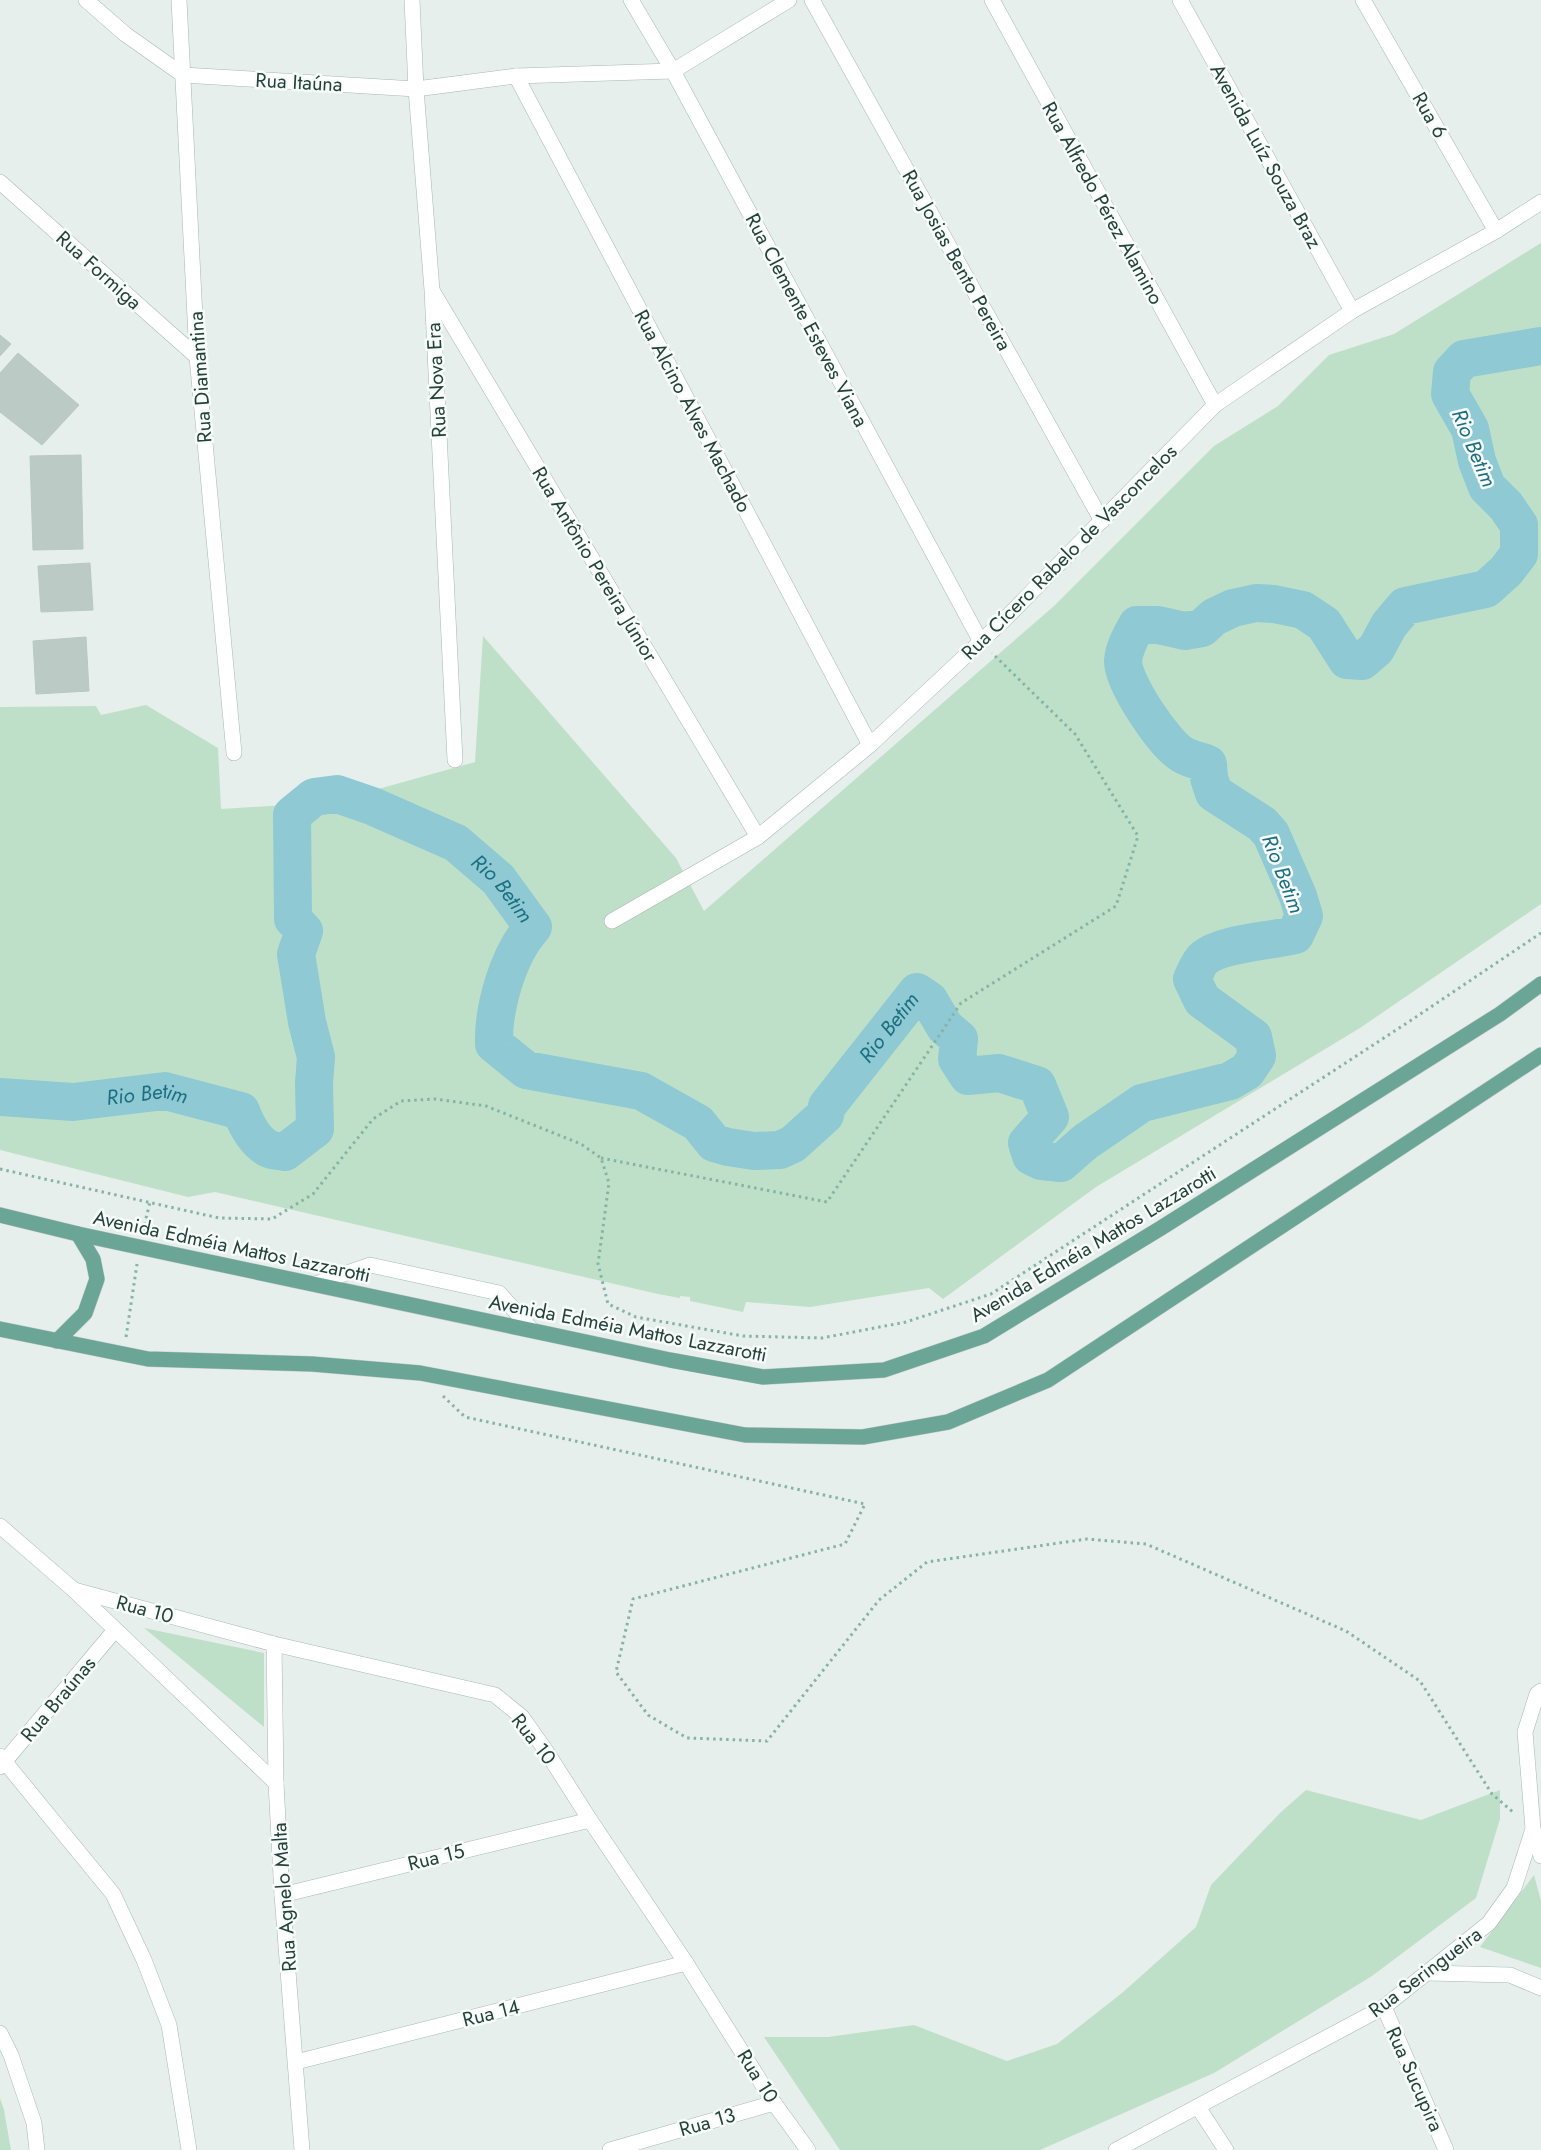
<svg xmlns="http://www.w3.org/2000/svg" width="1541" height="2150" font-family="Jost,sans-serif">
	<rect width="100%" height="100%" fill="#e6efeb"/>
	<g fill="#bfe0c8">
		<polygon points="1541,243 1541,904 1360,1028 1096,1187 943,1299 929,1288 810,1307 746,1302 743,1312 690,1301 690,1297 680,1296 680,1298 658,1294 215,1192 188,1197 0,1150 0,707 96,706 101,715 146,705 218,748 221,809 348,801 364,793 475,762 483,636 676,858 704,911 1054,606 1214,446 1278,406 1329,355 1394,334"/>
		<polygon points="144,1628 264,1653 264,1727"/>
		<polygon points="1306,1790 1421,1820 1500,1790 1500,1819 1476,1898 1372,1976 1214,2073 1040,2150 840,2150 764,2037 828,2037 914,2025 1007,2061 1057,2044 1122,1993 1196,1927 1211,1885 1280,1813"/>
		<polygon points="1534,1875 1541,1901 1541,1968 1480,1947"/>
		<polygon points="0,2098 4,2110 11,2150 0,2150"/>
	</g>
	<g fill="none" stroke-linecap="round" stroke-linejoin="round">
		<path stroke="#8ec9d4" stroke-width="38" id="s1" d="M0,1097L73,1102L165,1091L241,1111C246,1124 255,1142 269,1149C273,1151 280,1151 285,1152L315,1129L314,1083L316,1057L307,1022L296,954L304,931L293,919L292,815L314,797L337,794L372,806L456,843L498,879L533,927C508,954 493,1008 494,1044L526,1070L641,1091L698,1123L714,1143L728,1147L754,1151L780,1150L793,1144L825,1115L827,1106L917,992L929,1000L945,1027L959,1039L957,1059L968,1076L999,1073L1037,1085L1050,1117L1027,1143L1031,1156L1041,1161L1061,1163L1085,1142L1142,1103L1230,1081L1247,1071L1257,1056L1253,1037L1202,1000L1192,979C1195,973 1199,962 1204,958C1221,943 1271,941 1295,935L1304,916L1298,896L1271,834L1262,824L1214,793L1209,778L1208,764C1200,761 1190,759 1183,755C1164,744 1123,683 1123,661C1124,648 1131,636 1137,625H1158L1185,631L1202,628L1214,617L1233,608L1256,603L1274,604L1303,610L1324,624L1347,660L1362,661L1376,649L1389,625L1405,606L1486,589L1506,571L1519,554V525L1506,506L1487,487L1477,461L1470,429L1450,394L1452,372L1464,359L1541,346"/>
	</g>
	<g fill="#bbcac4" stroke="#b8c9c2">
		<polygon points="0,335 11,344 0,356"/>
		<polygon points="18,353 79,405 42,445 0,412 0,373"/>
		<polygon points="81,455 83,549 33,550 30,456"/>
		<polygon points="90,563 93,610 41,612 38,566"/>
		<polygon points="86,637 89,691 36,694 33,641"/>
	</g>
	<g fill="none" stroke-linecap="round" stroke-linejoin="round">
		<defs>
			<g id="minor">
				<polyline points="86,0 125,34 183,75 416,89 516,76 673,71 789,0"/>
				<polyline points="179,0 197,357 234,753"/>
				<polyline points="412,0 416,89 432,290 455,760"/>
				<polyline points="631,0 673,71 981,642"/>
				<polyline points="812,0 1102,521"/>
				<polyline points="992,0 1215,405"/>
				<polyline points="1180,0 1352,311"/>
				<polyline points="1363,0 1496,231"/>
				<polyline points="516,76 870,745"/>
				<polyline points="0,182 197,357"/>
				<polyline points="433,292 758,837"/>
				<polyline points="612,921 758,837 870,745 1006,618 1215,405 1352,311 1496,231 1541,202"/>
				<polyline points="315,1284 370,1265 499,1293 532,1330"/>
				<polyline points="0,1526 74,1590 276,1783"/>
				<polyline points="74,1590 274,1644 495,1695 522,1717 546,1751 590,1820 686,1963 774,2103 808,2150"/>
				<polyline points="274,1644 276,1783 282,1895 302,2150"/>
				<polyline points="0,1756 113,1894 144,1960 169,2025 189,2150"/>
				<polyline points="0,1767 115,1630"/>
				<polyline points="1533,1829 1541,1856"/>
				<polyline points="282,1895 590,1820"/>
				<polyline points="1427,1973 1510,1975 1541,1988"/>
				<polyline points="1384,2007 1446,2150"/>
				<polyline points="0,2033 11,2055 34,2123 37,2150"/>
				<polyline points="296,2062 686,1963"/>
				<polyline points="1198,2107 1226,2150"/>
				<polyline points="610,2150 774,2103"/>
				<polyline points="1116,2150 1384,2007 1489,1923 1514,1888 1533,1829 1525,1732 1537,1694 1541,1691"/>
			</g>
			<g id="major">
				<polyline points="0,1215 78,1234 670,1360 763,1377 884,1370 984,1336 1161,1228 1500,1014 1541,984"/>
				<polyline points="0,1329 148,1359 312,1364 420,1373 745,1435 863,1437 948,1422 1048,1380 1541,1055"/>
				<polyline points="57,1341 85,1313 97,1279 93,1259 78,1234"/>
			</g>
		</defs>
		<use href="#minor" stroke="#a8b8b2" stroke-width="16"/>
		<use href="#major" stroke="#c2cac8" stroke-width="16"/>
		<g stroke="#86b3a5" stroke-width="3" stroke-dasharray="2.5 4" stroke-linecap="butt">
			<polyline points="601,1158 827,1202 961,1003 1116,906 1138,836 1075,734 992,653"/>
			<polyline points="0,1169 219,1218 272,1219 313,1194 373,1119 401,1101 435,1099 486,1106 581,1144 601,1158 609,1183 598,1264 608,1304 636,1317 743,1336 822,1338 906,1322 991,1294 1413,1019 1541,933"/>
			<polyline points="143,1231 150,1202"/>
			<polyline points="126,1337 137,1264"/>
			<polyline points="443,1396 465,1417 865,1504 845,1544 633,1599 616,1672 648,1715 687,1738 767,1741 879,1600 927,1562 1087,1539 1146,1544 1346,1631 1420,1681 1492,1794 1514,1813"/>
		</g>
		<use href="#minor" stroke="#fff" stroke-width="15"/>
		<use href="#major" stroke="#6aa596" stroke-width="15"/>
	</g>
	<g text-anchor="middle" stroke-width="5" stroke-linejoin="round" paint-order="stroke">
		<g font-size="20" fill="#24423a" stroke="#f7fbf9">
			<text transform="translate(299 82) rotate(3)" y="7">Rua Itaúna</text>
			<text transform="translate(1430 115) rotate(60)" y="7">Rua 6</text>
			<text transform="translate(1266 156) rotate(61)" y="7">Avenida Luíz Souza Braz</text>
			<text transform="translate(1103 203) rotate(61)" y="7">Rua Alfredo Pérez Alamino</text>
			<text transform="translate(957 260) rotate(61)" y="7">Rua Josias Bento Pereira</text>
			<text transform="translate(99 270) rotate(42)" y="7">Rua Formiga</text>
			<text transform="translate(807 320) rotate(62)" y="7">Rua Clemente Esteves Viana</text>
			<text transform="translate(200 377) rotate(-94)" y="7">Rua Diamantina</text>
			<text transform="translate(436 380) rotate(-93)" y="7">Rua Nova Era</text>
			<text transform="translate(693 411) rotate(62)" y="7">Rua Alcino Alves Machado</text>
			<text transform="translate(1069 552) rotate(-45)" y="7">Rua Cícero Rabelo de Vasconcelos</text>
			<text transform="translate(595 564) rotate(59)" y="7">Rua Antônio Pereira Júnior</text>
			<text transform="translate(1093 1244) rotate(-31)" y="7">Avenida Edméia Mattos Lazzarotti</text>
			<text transform="translate(232 1246) rotate(12)" y="7">Avenida Edméia Mattos Lazzarotti</text>
			<text transform="translate(628 1328) rotate(11)" y="7">Avenida Edméia Mattos Lazzarotti</text>
			<text transform="translate(145 1609) rotate(15)" y="7">Rua 10</text>
			<text transform="translate(58 1699) rotate(-50)" y="7">Rua Braúnas</text>
			<text transform="translate(534 1739) rotate(52)" y="7">Rua 10</text>
			<text transform="translate(436 1857) rotate(-14)" y="7">Rua 15</text>
			<text transform="translate(284 1897) rotate(-94)" y="7">Rua Agnelo Malta</text>
			<text transform="translate(1425 1972) rotate(-37)" y="7">Rua Seringueira</text>
			<text transform="translate(491 2013) rotate(-14)" y="7">Rua 14</text>
			<text transform="translate(758 2076) rotate(58)" y="7">Rua 10</text>
			<text transform="translate(1415 2079) rotate(66)" y="7">Rua Sucupira</text>
			<text transform="translate(707 2122) rotate(-16)" y="7">Rua 13</text>
		</g>
		<g font-size="21" font-style="italic" fill="#1c6f80" stroke="#f7fbf9">
			<text transform="translate(1474 448) rotate(67)" y="7">Rio Betim</text>
			<text transform="translate(1283 874) rotate(69)" y="7">Rio Betim</text>
			<text dy="7" stroke="none"><textPath href="#s1" startOffset="914">Rio Betim</textPath></text>
			<text dy="7" stroke="none"><textPath href="#s1" startOffset="1572">Rio Betim</textPath></text>
			<text dy="7" stroke="none"><textPath href="#s1" startOffset="148">Rio Betim</textPath></text>
		</g>
	</g>
</svg>
